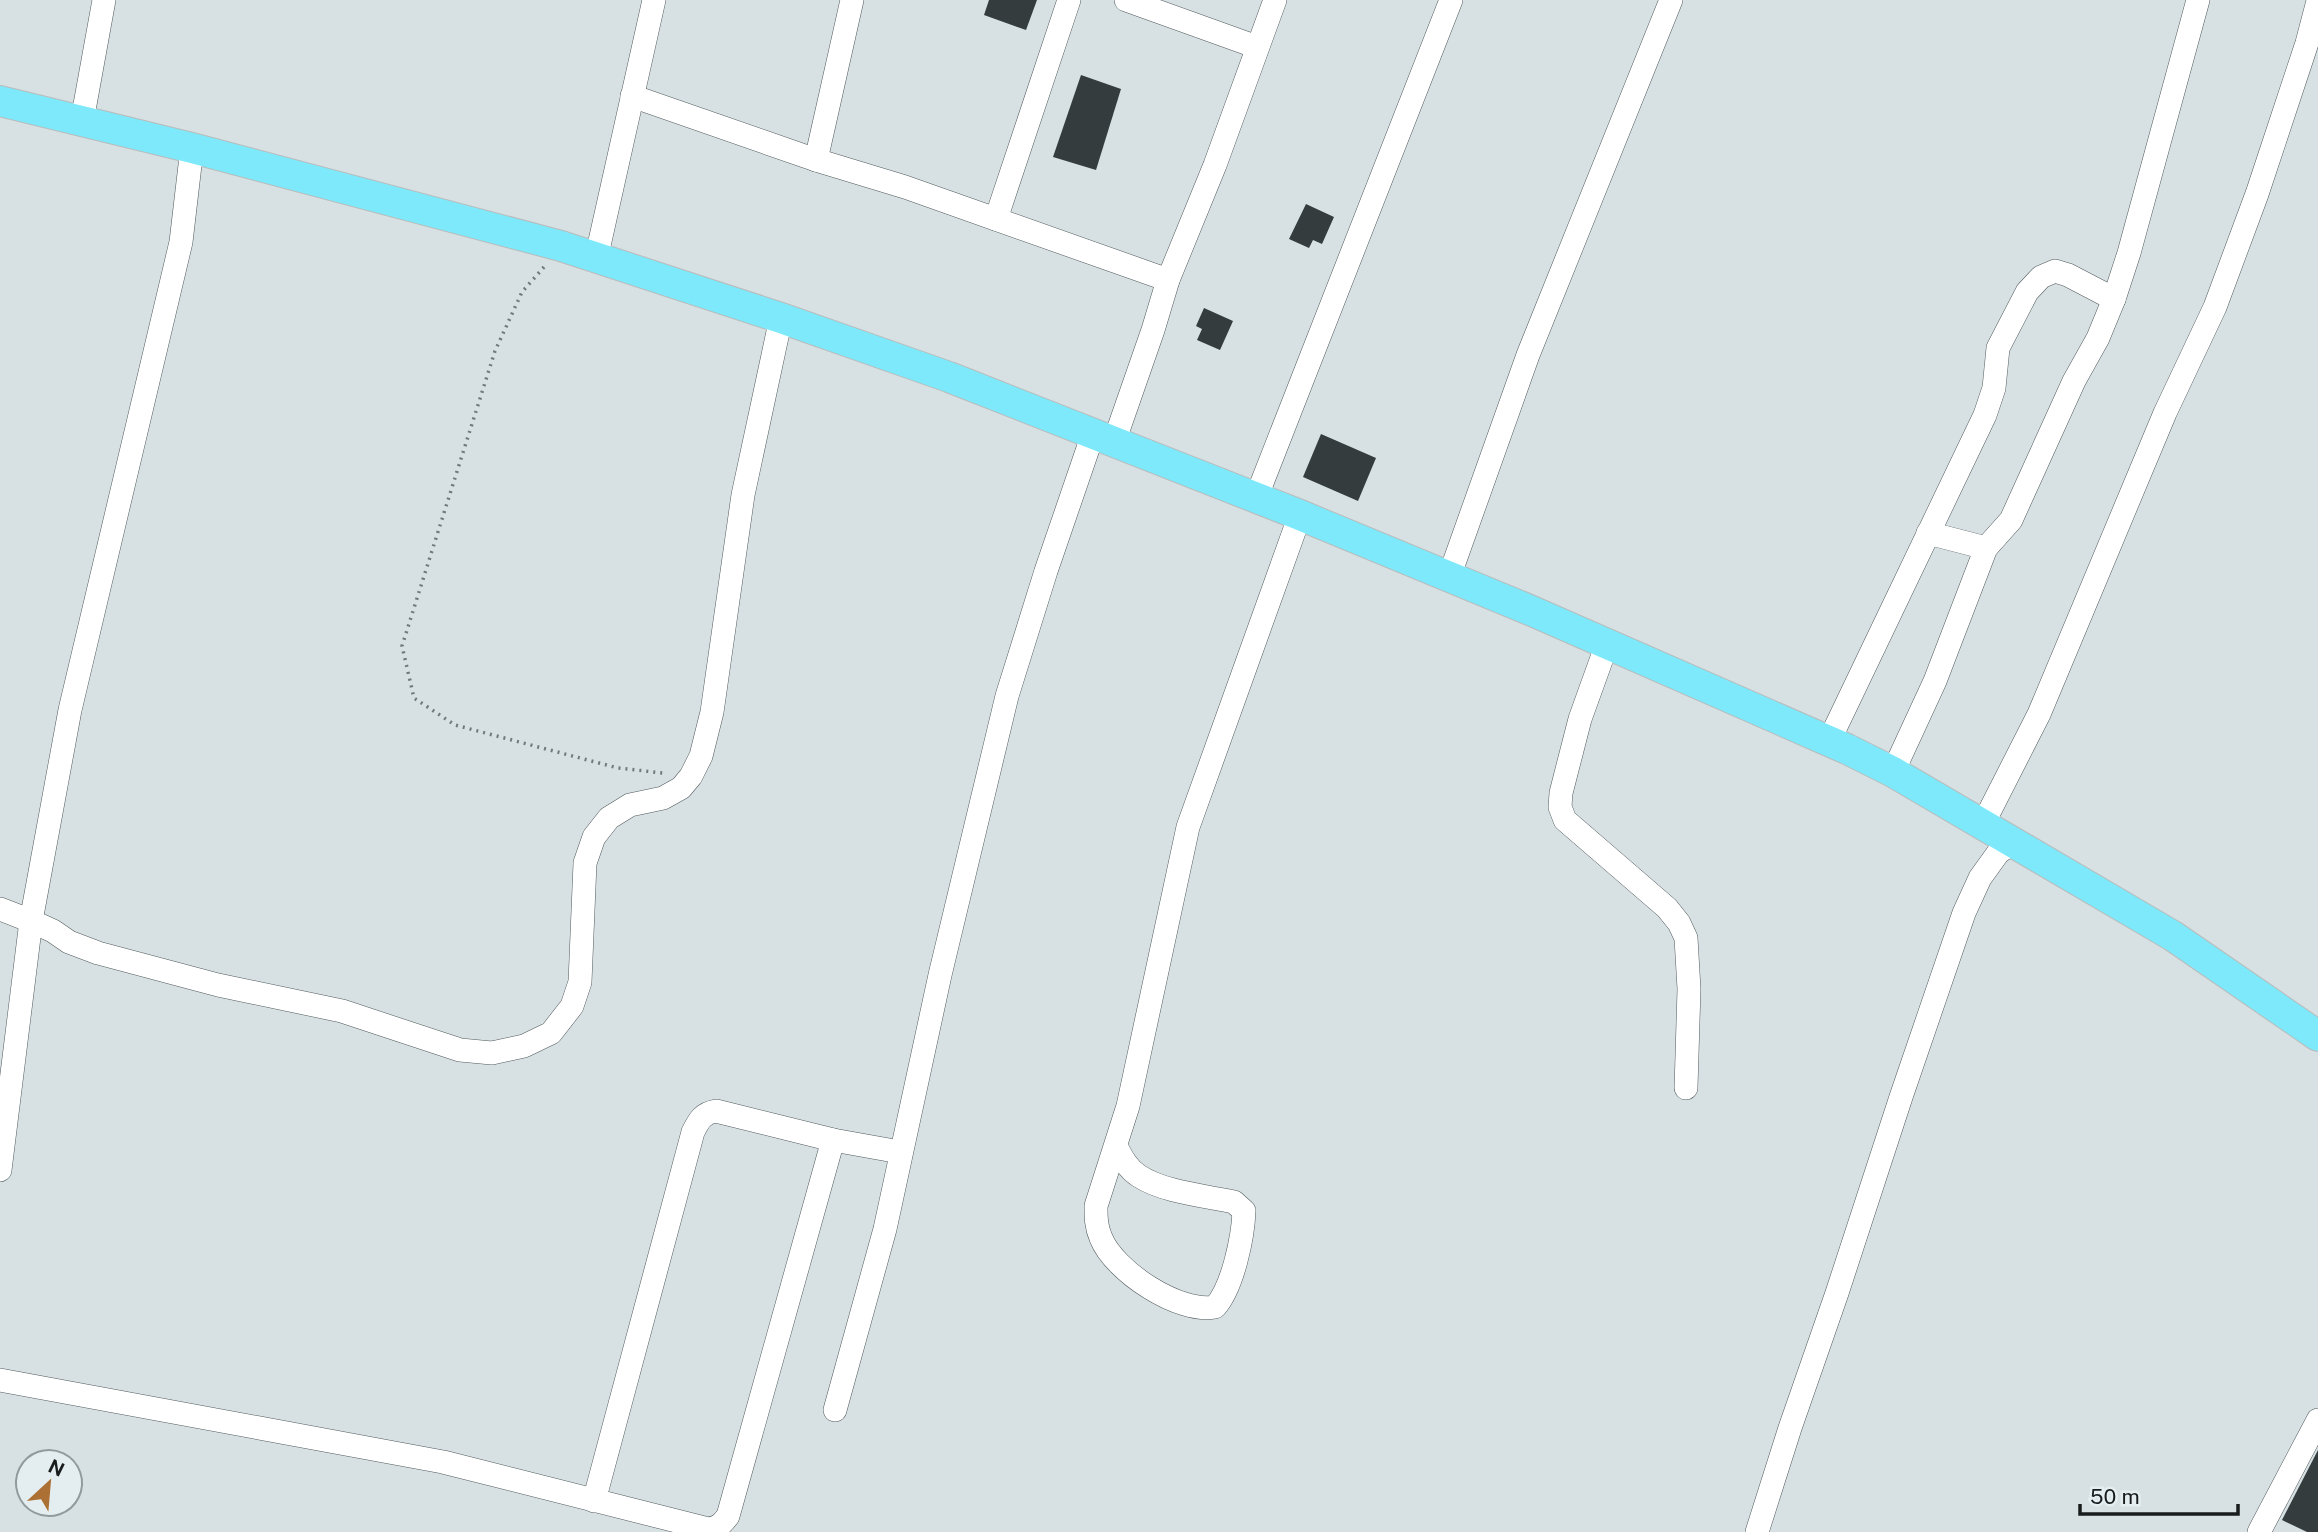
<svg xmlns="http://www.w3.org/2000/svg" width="2318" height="1532" font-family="'Public Sans',sans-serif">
	<rect width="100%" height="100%" fill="#d7e1e3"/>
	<g fill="#343c3d">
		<polygon points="989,0 1037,0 1026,30 984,15"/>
		<polygon points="1081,75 1121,89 1096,170 1053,157"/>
		<polygon points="1306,204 1334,217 1322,244 1313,240 1309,248 1289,239"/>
		<polygon points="1204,308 1233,321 1220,350 1197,340 1202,329 1196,326"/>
		<polygon points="1321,434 1376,458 1358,501 1303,477"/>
		<polygon points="2318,1450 2318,1532 2307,1532 2282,1520"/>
	</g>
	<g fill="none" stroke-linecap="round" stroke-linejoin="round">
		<defs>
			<g id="minor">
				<polyline points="1126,0 1257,47"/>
				<polyline points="632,96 816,160 905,187 1168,280"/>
				<polyline points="82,121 104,0"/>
				<polyline points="816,160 852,0"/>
				<polyline points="996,219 1069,0"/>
				<polyline points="596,259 654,0"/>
				<polyline points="1114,442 1153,330 1168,280 1215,165 1275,0"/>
				<polyline points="1256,498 1451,0"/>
				<polyline points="1928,533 1986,548"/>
				<polyline points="1449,577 1528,355 1671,0"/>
				<polyline points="1607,644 1580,719 1561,793 1560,807 1565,820 1667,908 1679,923 1686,938 1689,989 1686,1088"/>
				<polyline points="1829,741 1985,415 1994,388 1998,348 2027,292 2041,277 2055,271 2068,275 2114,299"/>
				<polyline points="1893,772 1935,681 1986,548 2011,520 2074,381 2098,338 2114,299 2129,253 2198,0"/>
				<polyline points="1983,824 2039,714 2165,413 2215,307 2257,194 2307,43 2318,1"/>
				<polyline points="0,909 31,921 53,931 69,942 98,953 218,985 342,1011 460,1050 492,1053 524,1046 551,1033 572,1006 580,982 585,863 594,837 609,818 630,805 663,798 681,788 691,776 701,756 712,712 743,495 781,318"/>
				<polyline points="833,1140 900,1152"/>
				<path d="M1116,1146C1122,1158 1128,1169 1139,1176C1163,1192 1206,1196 1234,1202L1244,1211C1243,1237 1233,1287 1215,1307C1179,1314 1114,1271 1101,1238C1096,1227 1096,1217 1096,1206L1128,1106L1188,827L1300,515"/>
				<polyline points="0,1170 31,921 70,710 181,242 192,148"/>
				<path d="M0,1380L443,1462L708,1529C718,1528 722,1524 728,1516L833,1140L716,1111C703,1113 699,1120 693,1132L594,1501"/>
				<polyline points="835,1410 885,1229 940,975 1007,696 1046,571 1093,434"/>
				<polyline points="1757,1532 1790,1428 1837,1293 1901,1097 1964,913 1980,878 1998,853 2013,842"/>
				<polyline points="2259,1532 2318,1420"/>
			</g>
			<polyline id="major" points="0,101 192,148 561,246 781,318 949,377 1300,515 1532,611 1847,749 1893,772 2173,936 2318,1036"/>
		</defs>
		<use href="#minor" stroke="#525a5c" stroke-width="24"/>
		<use href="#major" stroke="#babbbb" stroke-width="32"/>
		<polyline stroke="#72797b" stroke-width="3.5" stroke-dasharray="2 5" stroke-linecap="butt" points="544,267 522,292 495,351 402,646 414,698 455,725 618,768 663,773"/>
		<use href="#minor" stroke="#fff" stroke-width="23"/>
		<use href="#major" stroke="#7ee9fa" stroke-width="30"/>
	</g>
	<g transform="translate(49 1483) rotate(26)"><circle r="33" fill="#e4eef0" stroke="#929a9c" stroke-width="2"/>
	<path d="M0-5L12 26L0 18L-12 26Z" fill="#ad7034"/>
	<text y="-10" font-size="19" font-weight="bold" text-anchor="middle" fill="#181c1d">N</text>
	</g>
	<path d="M2080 1504v10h158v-10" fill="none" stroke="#181c1d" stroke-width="3.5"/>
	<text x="2090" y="1504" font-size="21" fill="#181c1d" stroke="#e4eef0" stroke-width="5" paint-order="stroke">50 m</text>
</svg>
